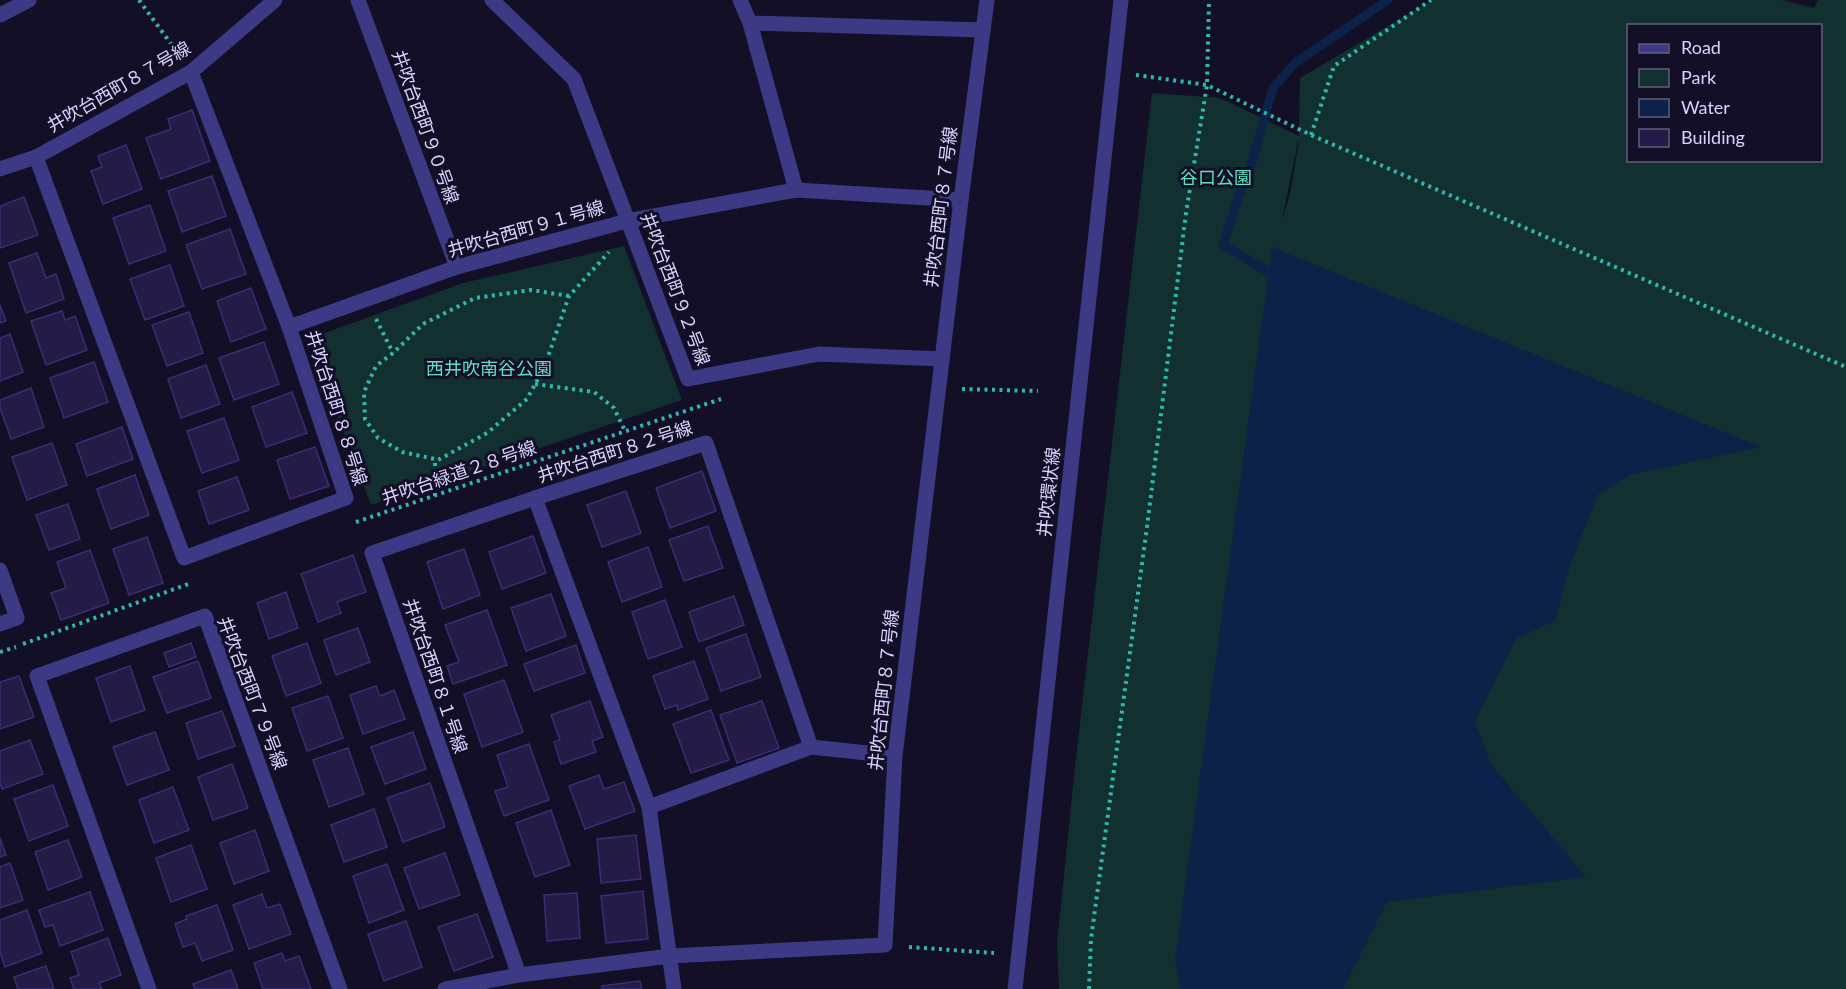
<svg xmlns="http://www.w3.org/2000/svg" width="1846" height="989" font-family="Lato,'Noto Sans JP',sans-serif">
	<rect width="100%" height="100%" fill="#130f26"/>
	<g fill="#12302f" fill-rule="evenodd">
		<path d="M1432,0H1782L1814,8L1818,0H1846V989H1059L1057,943L1075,767L1152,93L1220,98L1299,136L1300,78ZM1628,26H1820V160H1628ZM1299,141L1290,194L1282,220L1298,142Z"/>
		<polygon points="624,246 682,400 371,505 308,339 463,283"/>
	</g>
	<polygon fill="#0c2248" points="1272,247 1761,447 1633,474 1598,494 1570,566 1555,621 1517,638 1475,721 1491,764 1586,877 1387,902 1343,989 1181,989 1175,960"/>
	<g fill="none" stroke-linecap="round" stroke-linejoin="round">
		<polyline stroke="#0c2248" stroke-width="9" points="1269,272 1223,245 1238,198 1250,169 1273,88 1295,63 1388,0"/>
	</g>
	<g fill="#241b47" stroke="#3b2d73" stroke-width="1.5">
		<polygon points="192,110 210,161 161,179 146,138 171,129 168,119"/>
		<polygon points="126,145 142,189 103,204 91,171 102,167 98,156"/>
		<polygon points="212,176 226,216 182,232 168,191"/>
		<polygon points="24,197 38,235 0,248 0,206"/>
		<polygon points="150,205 166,251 129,264 113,218"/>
		<polygon points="230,229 246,274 202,289 186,245"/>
		<polygon points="37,253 46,278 56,274 64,299 26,313 9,263"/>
		<polygon points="170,265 184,306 145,320 130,279"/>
		<polygon points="251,288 266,329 231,342 217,301"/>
		<polygon points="0,305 6,321 0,323"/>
		<polygon points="62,311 65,320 75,316 87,350 46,365 31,321"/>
		<polygon points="189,312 203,353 167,366 152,325"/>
		<polygon points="10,334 23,372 0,381 0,338"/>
		<polygon points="264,342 279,384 234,400 219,358"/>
		<polygon points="94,362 108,402 64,418 50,378"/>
		<polygon points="206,365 220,404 181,418 168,379"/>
		<polygon points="31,388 44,427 11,439 0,408 0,400"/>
		<polygon points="292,392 307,433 266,447 252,407"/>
		<polygon points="224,418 239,460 202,473 187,431"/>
		<polygon points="122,427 133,459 87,476 76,444"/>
		<polygon points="52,443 67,485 27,500 12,457"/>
		<polygon points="315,447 329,486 290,499 277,460"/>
		<polygon points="702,471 716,511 670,528 656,488"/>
		<polygon points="135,475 149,515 111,529 97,489"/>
		<polygon points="237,477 249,510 209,524 198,491"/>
		<polygon points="626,491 641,533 602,547 587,505"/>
		<polygon points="68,504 80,539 49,550 36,515"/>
		<polygon points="708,526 723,568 684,581 669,540"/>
		<polygon points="533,536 546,573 502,589 489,552"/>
		<polygon points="147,537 163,583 129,595 113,549"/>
		<polygon points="648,547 662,587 622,602 608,562"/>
		<polygon points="464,549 480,595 443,609 427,562"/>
		<polygon points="90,550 109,603 61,620 51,593 66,588 57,562"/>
		<polygon points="353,555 366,592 337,602 341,613 318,622 301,574"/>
		<polygon points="286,592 298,628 269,639 257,603"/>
		<polygon points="551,594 566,636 526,651 511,608"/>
		<polygon points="734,596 744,625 699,642 689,612"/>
		<polygon points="665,600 682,647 648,659 632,612"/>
		<polygon points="487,610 507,665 453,684 447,666 459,662 445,625"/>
		<polygon points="358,628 370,662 336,675 324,640"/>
		<polygon points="746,634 761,677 721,691 706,648"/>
		<polygon points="191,643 196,657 169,667 164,653"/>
		<polygon points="307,643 321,683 286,696 272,656"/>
		<polygon points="576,645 585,673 534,691 524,664"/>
		<polygon points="198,661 211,698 167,713 153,677"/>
		<polygon points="694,661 708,699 678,710 677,705 665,709 653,676"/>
		<polygon points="130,666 145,710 111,722 96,678"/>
		<polygon points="19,676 34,717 0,729 0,682"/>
		<polygon points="504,680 523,732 482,747 464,694"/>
		<polygon points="376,686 380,696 394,690 405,719 363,734 350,695"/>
		<polygon points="328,696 343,738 307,751 292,708"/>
		<polygon points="590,701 603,737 592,741 596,752 561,764 554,742 560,740 551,715"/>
		<polygon points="762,701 779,748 737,763 720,715"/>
		<polygon points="711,710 729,760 691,773 673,724"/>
		<polygon points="222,711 235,746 198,759 186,723"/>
		<polygon points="155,732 169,770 127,785 113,747"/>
		<polygon points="413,732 426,769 385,784 371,747"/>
		<polygon points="30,740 43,774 2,789 0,782 0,751"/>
		<polygon points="529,744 549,800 504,816 495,791 508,787 497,755"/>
		<polygon points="348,748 364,794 329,807 313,760"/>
		<polygon points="232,764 248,808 213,820 198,777"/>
		<polygon points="599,775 604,789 624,782 635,811 585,829 569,786"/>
		<polygon points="430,783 445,827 403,842 387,798"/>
		<polygon points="53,785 68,826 29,841 14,799"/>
		<polygon points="173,787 189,830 154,843 139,800"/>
		<polygon points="374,809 387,847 344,862 331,825"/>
		<polygon points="551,810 570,865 535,877 516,823"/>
		<polygon points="255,830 269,871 234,884 220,843"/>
		<polygon points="636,835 641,879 601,883 597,839"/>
		<polygon points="0,838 6,855 0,857"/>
		<polygon points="68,840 82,877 48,890 35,852"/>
		<polygon points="191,845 207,889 171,902 156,858"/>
		<polygon points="445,853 460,895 419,909 404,868"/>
		<polygon points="10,863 23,900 0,908 0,867"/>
		<polygon points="387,864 404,910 369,923 353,876"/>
		<polygon points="643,891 648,939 606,943 601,896"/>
		<polygon points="90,892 103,930 60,946 53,925 45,927 39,910"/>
		<polygon points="577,893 580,938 547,941 544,895"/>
		<polygon points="262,894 267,908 280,904 291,934 249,949 233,905"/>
		<polygon points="217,905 233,950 202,961 195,943 183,947 175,924 187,919 186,916"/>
		<polygon points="27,910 42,953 5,967 0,952 0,920"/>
		<polygon points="477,914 493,957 454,971 438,927"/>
		<polygon points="406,921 422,967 384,981 368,934"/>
		<polygon points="108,938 121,975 99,983 102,989 74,989 70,978 79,975 71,952"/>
		<polygon points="282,953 285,961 299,956 311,989 263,989 254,963"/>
		<polygon points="46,966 54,989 18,989 14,977"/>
		<polygon points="231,970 238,989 195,989 193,984"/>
		<polygon points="640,981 642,989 602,989 602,986"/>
	</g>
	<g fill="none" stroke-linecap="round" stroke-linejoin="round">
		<g stroke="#2fb8b0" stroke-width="4" stroke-dasharray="3 4.5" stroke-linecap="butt">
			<polyline points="139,0 177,52"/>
			<polyline points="1136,75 1207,85 1311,135 1846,367"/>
			<polyline points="1311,135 1334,66 1431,0"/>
			<polyline points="569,296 531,290 475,298 423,324 393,353 376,366 364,392 365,419 378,438 402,452 435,459 438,460 487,433 527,399 544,368 569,296 609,252"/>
			<polyline points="376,319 393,353"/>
			<polyline points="535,384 594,392 614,408 625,431"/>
			<polyline points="962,389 1038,391"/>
			<polyline points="435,496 435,459"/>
			<polyline points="356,522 721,399"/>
			<polyline points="23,644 191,583"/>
			<polyline points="0,652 16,647"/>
			<polyline points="909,947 994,953"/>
			<polyline points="1089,989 1091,939 1147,527 1186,213 1207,85 1209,0"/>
		</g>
		<g stroke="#3d3a85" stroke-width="15">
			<polyline points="358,0 457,267"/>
			<polyline points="492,0 574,79 688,379 819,354 942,359"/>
			<polyline points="740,0 750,23 796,190"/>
			<polyline points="0,15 29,0"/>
			<polyline points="750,23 983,30"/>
			<polyline points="36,157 184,558 346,498 289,327 191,72"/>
			<polyline points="0,169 36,157 191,72 275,0"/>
			<polyline points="289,327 457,267 627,221 796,190 961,200"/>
			<polyline points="0,570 17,618 0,624"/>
			<polyline points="649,807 811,747"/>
			<polyline points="519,975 372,553 535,498"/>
			<polyline points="149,989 37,676 205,616 340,989"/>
			<polyline points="445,989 519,975 670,956 885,945 895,756 961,200 987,0"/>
			<polyline points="674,989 649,807 535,498 706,443 811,747 895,756"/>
			<polyline points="1015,989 1121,0"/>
		</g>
	</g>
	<g text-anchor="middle" stroke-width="6" stroke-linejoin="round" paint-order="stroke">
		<g font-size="18" fill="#d9d4ff" stroke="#130f26">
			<text transform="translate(119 87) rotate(-30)" y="6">井吹台西町８７号線</text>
			<text transform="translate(425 127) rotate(70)" y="6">井吹台西町９０号線</text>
			<text transform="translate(941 207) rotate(-83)" y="6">井吹台西町８７号線</text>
			<text transform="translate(526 229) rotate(-16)" y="6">井吹台西町９１号線</text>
			<text transform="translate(675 289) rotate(69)" y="6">井吹台西町９２号線</text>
			<text transform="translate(336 408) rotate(72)" y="6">井吹台西町８８号線</text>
			<text transform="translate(615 452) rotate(-18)" y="6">井吹台西町８２号線</text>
			<text transform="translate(459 473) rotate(-19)" y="6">井吹台緑道２８号線</text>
			<text transform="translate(1049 492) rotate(-84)" y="6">井吹環状線</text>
			<text transform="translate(435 676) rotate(71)" y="6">井吹台西町８１号線</text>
			<text transform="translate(884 690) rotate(-84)" y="6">井吹台西町８７号線</text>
			<text transform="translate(252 693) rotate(69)" y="6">井吹台西町７９号線</text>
		</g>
		<g font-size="18" fill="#5fe0c0" stroke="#130f26">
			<text x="1216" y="184">谷口公園</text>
			<text x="489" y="375">西井吹南谷公園</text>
		</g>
	</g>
	<rect x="1627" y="24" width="195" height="138" fill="#130f26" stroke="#625e7d" stroke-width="1.5"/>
	<rect x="1639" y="44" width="30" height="9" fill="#3d3a85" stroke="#625e7d" stroke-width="1.5"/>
	<text x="1681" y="54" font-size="18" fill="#d9d4ff">Road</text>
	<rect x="1639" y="69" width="30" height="18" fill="#12302f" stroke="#625e7d" stroke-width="1.5"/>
	<text x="1681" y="84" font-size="18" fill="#d9d4ff">Park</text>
	<rect x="1639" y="99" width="30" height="18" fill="#0c2248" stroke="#625e7d" stroke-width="1.5"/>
	<text x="1681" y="114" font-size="18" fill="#d9d4ff">Water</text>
	<rect x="1639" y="129" width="30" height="18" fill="#241b47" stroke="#625e7d" stroke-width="1.5"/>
	<text x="1681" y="144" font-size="18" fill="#d9d4ff">Building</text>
</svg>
